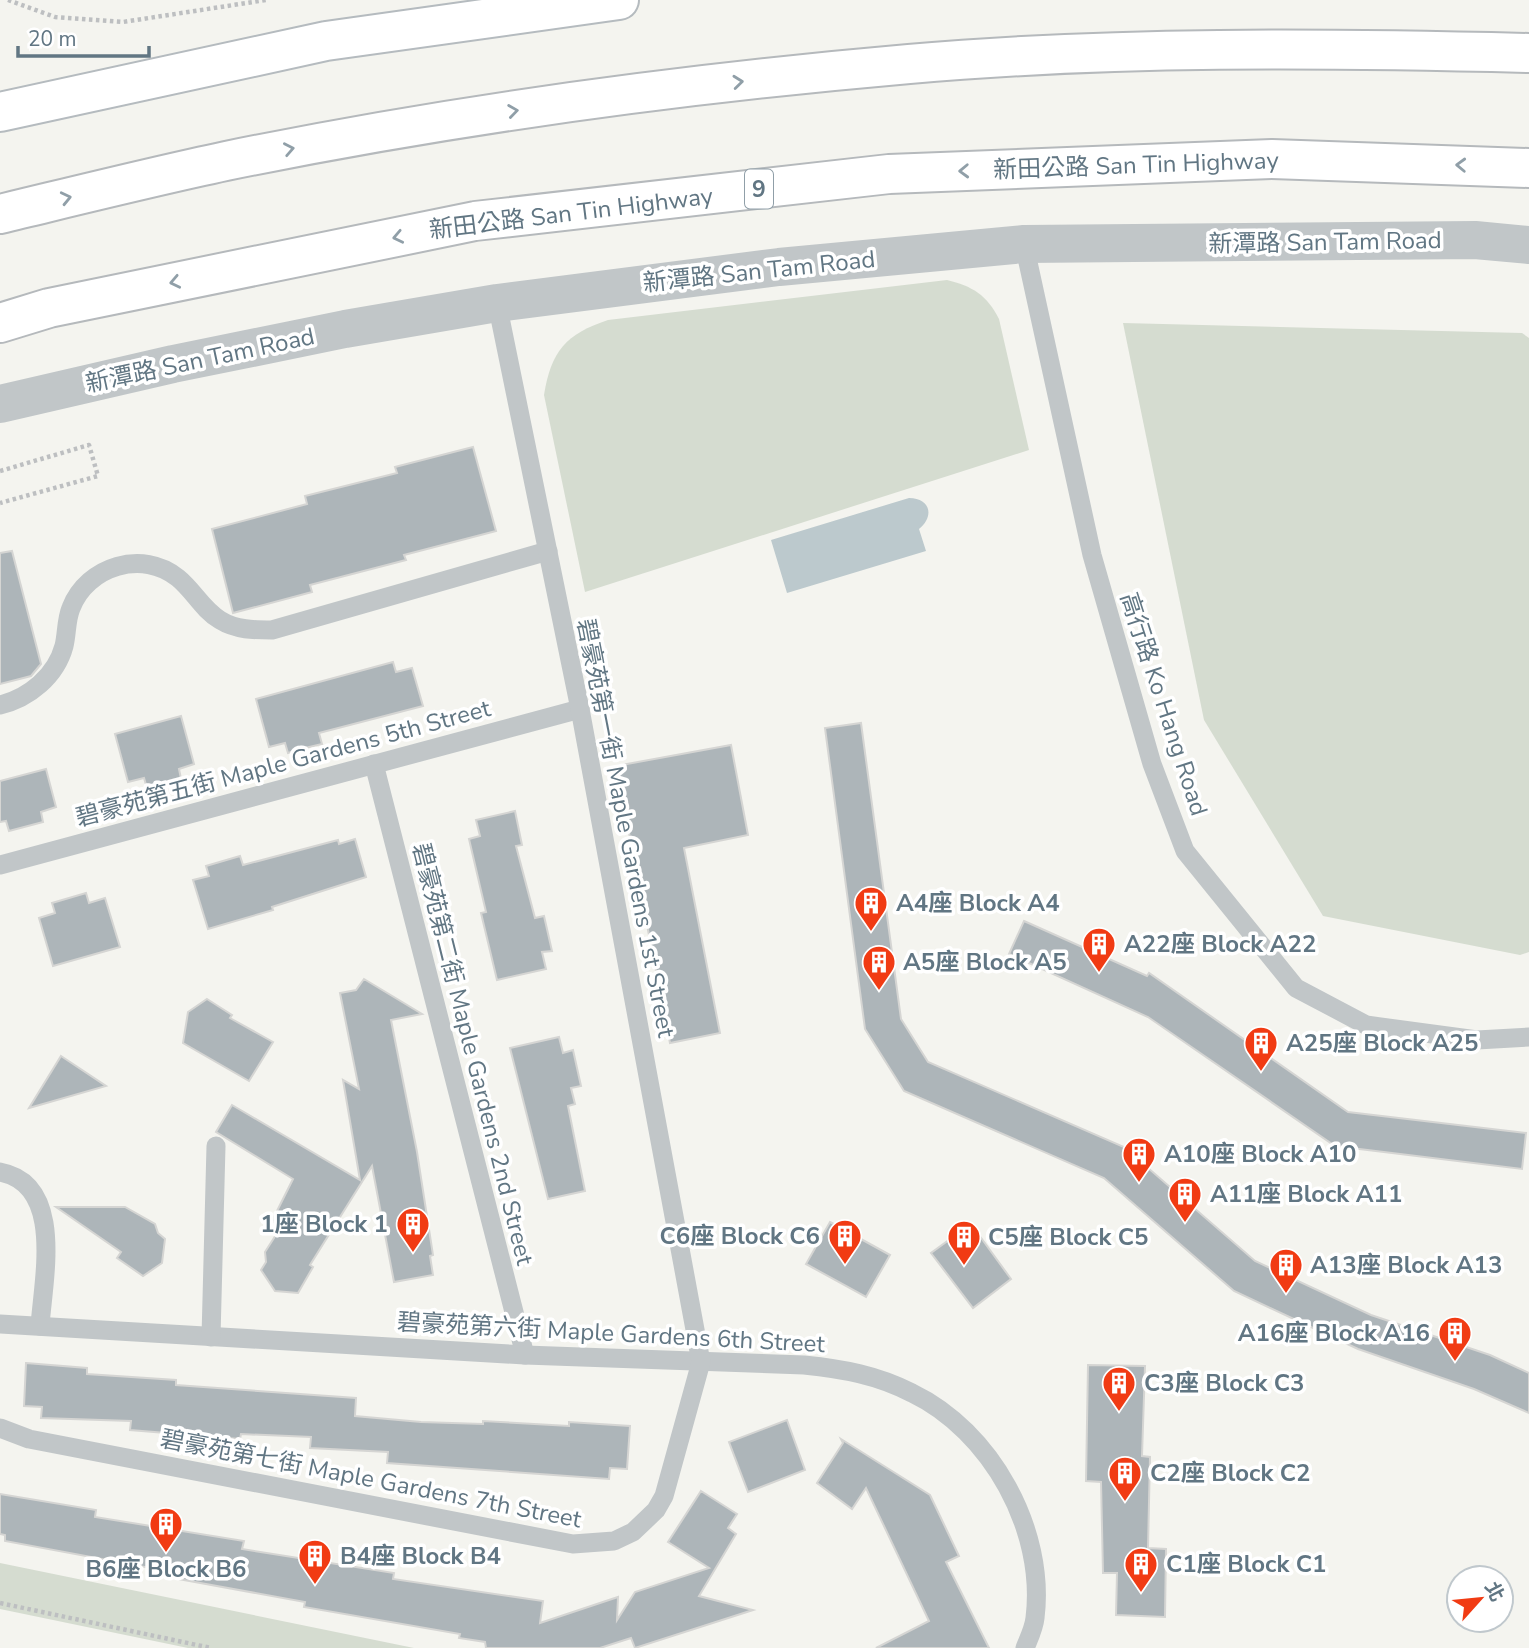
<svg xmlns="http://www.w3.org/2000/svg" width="1529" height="1648" font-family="'Nunito Sans','Noto Sans TC',sans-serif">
	<rect width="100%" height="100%" fill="#f4f4ef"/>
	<g fill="#d5dcd0">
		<path d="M947,280C972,286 987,295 999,319L1029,450L585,592L544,395C551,351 566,334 608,320Z"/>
		<polygon points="1123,323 1522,333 1529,338 1529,952 1520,955 1323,916 1204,720"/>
		<polygon points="0,1563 414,1648 188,1648 0,1609"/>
	</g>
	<path fill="#bcc9cd" d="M909,498C930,498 935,516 919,529L926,551L787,593L771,540Z"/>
	<g fill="#adb5b9" stroke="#d5d5d3" stroke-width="2">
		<polygon points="473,447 496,531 404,555 406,560 310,585 312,592 233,613 212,529 307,504 305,496 397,473 395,467"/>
		<polygon points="12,551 41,664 31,676 0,684 0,553"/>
		<polygon points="393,662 396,672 412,668 423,706 319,733 322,744 305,748 288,753 285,743 269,747 256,699"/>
		<polygon points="181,716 194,764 179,769 181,779 147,788 144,778 128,782 115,734"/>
		<polygon points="861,723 901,1019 928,1062 1124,1147 1255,1261 1371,1315 1490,1355 1529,1373 1529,1413 1474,1389 1358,1349 1234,1291 1104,1178 904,1091 865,1029 825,728"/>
		<polygon points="731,745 748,835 684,848 720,1033 670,1043 616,766"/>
		<polygon points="46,769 56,807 41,812 43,822 9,831 6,821 0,822 0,781"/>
		<polygon points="515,811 522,845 516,846 535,918 544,916 552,951 542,952 546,969 497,980 481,913 486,912 469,839 480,836 476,820"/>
		<polygon points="355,839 366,877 272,907 273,910 208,929 193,880 209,876 206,866 240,856 243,865 338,840 339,844"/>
		<polygon points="86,893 89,903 105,898 120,947 53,966 39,918 55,913 52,903"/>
		<polygon points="1024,921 1147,976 1149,973 1348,1112 1526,1133 1522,1169 1335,1146 1148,1017 1009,954"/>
		<polygon points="364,979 422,1014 391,1020 417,1152 433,1255 430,1256 433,1275 394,1282 372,1166 310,1265 313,1267 298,1293 275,1291 261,1270 266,1262 265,1252 281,1227 272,1221 293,1179 216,1132 232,1105 360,1180 343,1080 359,1089 340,993 356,990"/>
		<polygon points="207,999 232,1015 230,1018 273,1042 249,1081 183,1043 188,1012"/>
		<polygon points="559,1037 563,1053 573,1050 581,1086 571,1088 575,1104 568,1106 585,1191 548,1199 510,1048"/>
		<polygon points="61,1056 106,1086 29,1108"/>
		<polygon points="56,1207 125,1207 155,1224 158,1233 165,1239 162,1263 143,1276 117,1258 121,1252"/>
		<polygon points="830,1222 890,1255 866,1297 806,1264"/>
		<polygon points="971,1224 1011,1279 973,1308 931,1253"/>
		<polygon points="26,1363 87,1368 87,1374 176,1380 176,1385 356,1398 355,1416 421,1422 483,1424 483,1421 569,1426 569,1422 630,1426 627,1469 610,1468 609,1479 387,1463 388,1452 310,1448 311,1437 241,1434 240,1439 130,1430 131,1421 41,1418 42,1407 24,1406"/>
		<polygon points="1088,1365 1145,1366 1142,1456 1150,1457 1148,1548 1166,1549 1165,1617 1116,1615 1117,1573 1103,1573 1101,1482 1086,1481"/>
		<polygon points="787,1420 805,1470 748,1492 729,1442"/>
		<polygon points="841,1439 930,1495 959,1556 946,1562 989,1648 876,1648 929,1621 866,1488 852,1509 817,1483 843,1443"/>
		<polygon points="701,1491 737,1514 728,1528 736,1534 699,1596 753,1610 635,1648 631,1638 600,1648 486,1648 485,1642 459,1638 460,1634 304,1607 305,1602 156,1575 156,1569 5,1541 5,1535 0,1534 0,1494 96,1510 95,1517 244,1541 242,1549 394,1573 393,1579 543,1601 540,1623 618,1597 617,1620 635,1592 709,1568 668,1542"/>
	</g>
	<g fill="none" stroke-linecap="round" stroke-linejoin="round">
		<defs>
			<polyline id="secondary" points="0,112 326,41 619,0"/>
			<g id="motorway">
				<path d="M0,214C75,196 151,177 226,161C451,115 680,84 909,64C1115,46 1323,48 1529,53"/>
				<polyline points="0,323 49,308 475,221 889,174 1272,159 1529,168"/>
			</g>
		</defs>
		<use href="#secondary" stroke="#b5bbbf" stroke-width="42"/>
		<use href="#motorway" stroke="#b5b9bc" stroke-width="42"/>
		<g stroke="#bdbfc1" stroke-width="4.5" stroke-dasharray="3.5 3.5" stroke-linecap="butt">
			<polyline points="8,0 55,17 123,22 266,0"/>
			<polyline points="0,471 89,445 98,476 0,503"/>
			<polyline points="0,1603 211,1648"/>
		</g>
		<g stroke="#c1c6c8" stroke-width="19">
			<polyline points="1024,244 1092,555 1152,764 1185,851 1296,988 1366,1025 1477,1040 1529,1037"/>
			<path d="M0,705C29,698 56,676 64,646C67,634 66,620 71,608C87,566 143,549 178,578C194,591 202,609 220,620C236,630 254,630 272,630L548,551"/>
			<polyline points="374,764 525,1355"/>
			<polyline points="0,865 580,709"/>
			<path d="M0,1172C65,1184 43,1280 40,1326"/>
			<path d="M0,1324L525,1355L804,1365C843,1369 877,1375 912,1393C991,1431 1046,1530 1035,1618C1034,1628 1029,1638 1025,1648"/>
			<polyline points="211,1337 216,1146"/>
			<polyline points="0,1428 29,1439 573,1544 614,1541 633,1532 656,1510 664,1496 701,1362 580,709 497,303"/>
		</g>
		<polyline stroke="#c1c6c8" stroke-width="38" points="0,404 173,364 345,329 497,303 779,267 1024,244 1475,240 1529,245"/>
		<use href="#secondary" stroke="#fff" stroke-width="38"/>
		<use href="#motorway" stroke="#fff" stroke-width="38"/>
	</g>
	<defs><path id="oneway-chevron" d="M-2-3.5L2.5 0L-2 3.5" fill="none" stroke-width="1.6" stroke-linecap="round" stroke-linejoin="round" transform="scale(1.75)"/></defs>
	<g stroke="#909fa8">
		<use href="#oneway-chevron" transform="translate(738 82) rotate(-6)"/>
		<use href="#oneway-chevron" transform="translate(513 111) rotate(-8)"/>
		<use href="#oneway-chevron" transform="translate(289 149) rotate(-11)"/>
		<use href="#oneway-chevron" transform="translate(1461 165) rotate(-178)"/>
		<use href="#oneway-chevron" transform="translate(964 171) rotate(178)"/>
		<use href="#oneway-chevron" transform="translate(66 198) rotate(-13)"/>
		<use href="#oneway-chevron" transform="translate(398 237) rotate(168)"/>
		<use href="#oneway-chevron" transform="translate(175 282) rotate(168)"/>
	</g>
	<defs>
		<symbol id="building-pin" viewBox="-11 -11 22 30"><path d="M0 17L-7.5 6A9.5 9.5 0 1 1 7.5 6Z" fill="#f13b13" stroke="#fff"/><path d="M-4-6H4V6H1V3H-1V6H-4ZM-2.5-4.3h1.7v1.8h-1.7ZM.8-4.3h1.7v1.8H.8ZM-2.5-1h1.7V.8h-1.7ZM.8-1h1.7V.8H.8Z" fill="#fff"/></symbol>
	</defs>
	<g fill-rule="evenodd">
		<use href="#building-pin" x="852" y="884" width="38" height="52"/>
		<use href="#building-pin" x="1080" y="925" width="38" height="52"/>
		<use href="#building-pin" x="860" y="943" width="38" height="52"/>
		<use href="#building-pin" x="1242" y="1024" width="38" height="52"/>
		<use href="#building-pin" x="1120" y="1135" width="38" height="52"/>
		<use href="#building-pin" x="1166" y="1175" width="38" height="52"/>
		<use href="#building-pin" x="394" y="1205" width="38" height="52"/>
		<use href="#building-pin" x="826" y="1217" width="38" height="52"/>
		<use href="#building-pin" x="945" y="1218" width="38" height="52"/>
		<use href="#building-pin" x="1267" y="1246" width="38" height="52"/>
		<use href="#building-pin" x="1436" y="1314" width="38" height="52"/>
		<use href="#building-pin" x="1100" y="1364" width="38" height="52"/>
		<use href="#building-pin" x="1106" y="1454" width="38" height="52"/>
		<use href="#building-pin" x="147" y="1505" width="38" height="52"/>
		<use href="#building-pin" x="296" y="1537" width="38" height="52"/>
		<use href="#building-pin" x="1122" y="1545" width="38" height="52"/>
	</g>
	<g text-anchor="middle" stroke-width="7" stroke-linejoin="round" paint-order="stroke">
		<rect fill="#fff" stroke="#909fa8" stroke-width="2" x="745" y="169.5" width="28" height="39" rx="5"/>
		<g font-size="23" font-weight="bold" fill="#617683">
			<text x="759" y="197">9</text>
		</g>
		<g font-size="24" fill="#617683" stroke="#fff">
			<text transform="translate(1136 165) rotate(-2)" y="8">新田公路 San Tin Highway</text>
			<text transform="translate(571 213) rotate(-7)" y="8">新田公路 San Tin Highway</text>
			<text transform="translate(1325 242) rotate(-1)" y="8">新潭路 San Tam Road</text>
			<text transform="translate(759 271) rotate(-6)" y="8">新潭路 San Tam Road</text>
			<text transform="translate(200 360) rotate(-12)" y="8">新潭路 San Tam Road</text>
			<text transform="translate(1164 704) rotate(72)" y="8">高行路 Ko Hang Road</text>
			<text transform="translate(283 763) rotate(-15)" y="8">碧豪苑第五街 Maple Gardens 5th Street</text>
			<text transform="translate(626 828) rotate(79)" y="8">碧豪苑第一街 Maple Gardens 1st Street</text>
			<text transform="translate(473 1054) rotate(76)" y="8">碧豪苑第二街 Maple Gardens 2nd Street</text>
			<text transform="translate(611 1333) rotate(3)" y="8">碧豪苑第六街 Maple Gardens 6th Street</text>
			<text transform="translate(371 1479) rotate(11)" y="8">碧豪苑第七街 Maple Gardens 7th Street</text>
		</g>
		<g font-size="24" font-weight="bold" fill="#617683" stroke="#fff" text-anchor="start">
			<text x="896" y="911">A4座 Block A4</text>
			<text x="1124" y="952">A22座 Block A22</text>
			<text x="903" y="970">A5座 Block A5</text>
			<text x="1286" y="1051">A25座 Block A25</text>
			<text x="1164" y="1162">A10座 Block A10</text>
			<text x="1210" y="1202">A11座 Block A11</text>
			<text x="388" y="1232" text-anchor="end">1座 Block 1</text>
			<text x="820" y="1244" text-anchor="end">C6座 Block C6</text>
			<text x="988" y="1245">C5座 Block C5</text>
			<text x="1310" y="1273">A13座 Block A13</text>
			<text x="1430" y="1341" text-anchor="end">A16座 Block A16</text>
			<text x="1144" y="1391">C3座 Block C3</text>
			<text x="1150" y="1481">C2座 Block C2</text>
			<text x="340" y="1564">B4座 Block B4</text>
			<text x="1166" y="1572">C1座 Block C1</text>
			<text x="166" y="1577" text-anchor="middle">B6座 Block B6</text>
		</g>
	</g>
	<g transform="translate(1480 1599) rotate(63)"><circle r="33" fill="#ffffff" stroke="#c0c8cd" stroke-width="2"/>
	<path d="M0-5L12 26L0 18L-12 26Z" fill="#f13b13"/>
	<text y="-10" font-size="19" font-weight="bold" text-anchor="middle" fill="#617683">北</text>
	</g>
	<path d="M18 46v10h131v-10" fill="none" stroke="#617683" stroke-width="3.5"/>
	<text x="28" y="46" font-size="21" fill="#617683" stroke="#ffffff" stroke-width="5" paint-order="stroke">20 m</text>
</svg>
